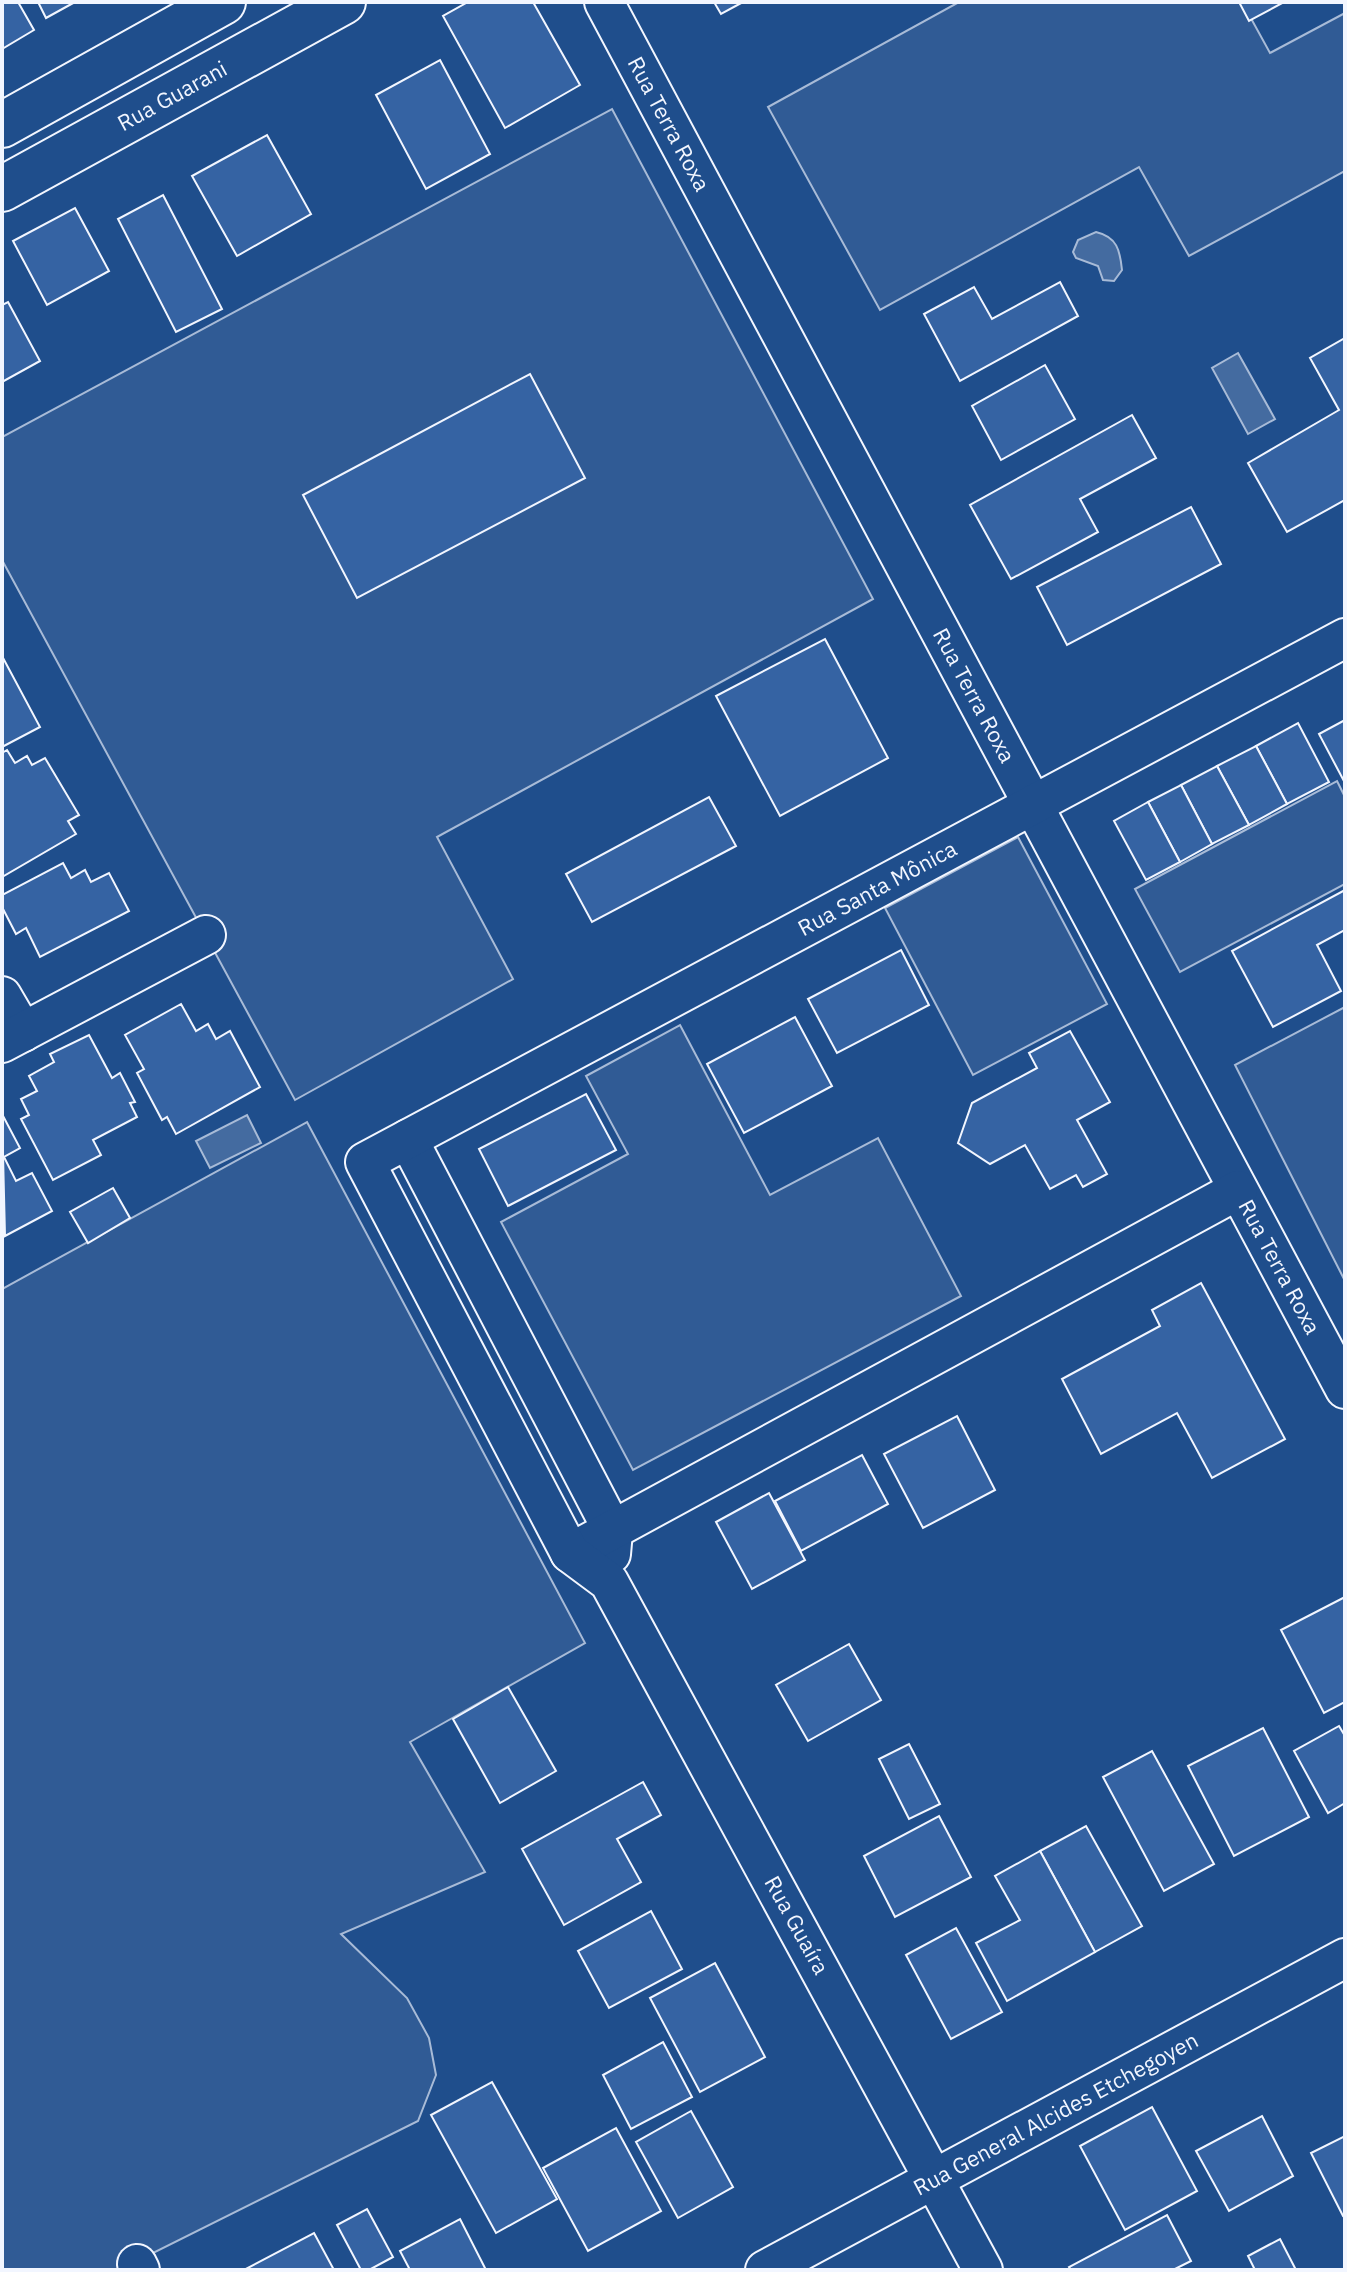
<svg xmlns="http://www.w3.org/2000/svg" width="1347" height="2272" font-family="'IBM Plex Sans',sans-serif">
	<rect width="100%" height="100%" fill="#1f4e8c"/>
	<g fill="#305b95" stroke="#a8bbd7" stroke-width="2">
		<polygon points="959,2 1242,2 1270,53 1345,13 1345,171 1189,256 1139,167 880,310 768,107"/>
		<polygon points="612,109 873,599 437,837 513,979 295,1100 2,560 2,437"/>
		<polygon points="1337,781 1345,797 1345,884 1180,972 1135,889"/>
		<polygon points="1018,837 1107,1004 973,1075 885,908"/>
		<polygon points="1345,1007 1345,1281 1235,1065"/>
		<polygon points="680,1025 770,1195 878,1138 961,1296 633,1470 501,1222 628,1154 586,1076"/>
		<polygon points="307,1122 585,1643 410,1742 485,1872 341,1934 407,1998 429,2038 436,2075 418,2121 119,2270 2,2270 2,1289"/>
	</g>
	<g fill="#446ba0" stroke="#a8bbd7" stroke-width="2">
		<path d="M1096,232C1117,237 1120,250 1122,270L1114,281L1103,280L1098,266L1076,258L1073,252L1078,240Z"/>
		<polygon points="1238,353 1275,419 1248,434 1212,368"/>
		<polygon points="247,1115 261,1143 210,1168 196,1141"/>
	</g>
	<g fill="#3563a3" stroke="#f2f6ff" stroke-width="2">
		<polygon points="2,2 18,2 34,30 2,49"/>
		<polygon points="38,2 75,2 46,18"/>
		<polygon points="468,2 533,2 580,85 505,128 443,16"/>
		<polygon points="714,2 743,2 721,14"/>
		<polygon points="1239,2 1284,2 1249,21"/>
		<polygon points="440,60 490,154 426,189 376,95"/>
		<polygon points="267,135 311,214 237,256 192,176"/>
		<polygon points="163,195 222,309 176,332 118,219"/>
		<polygon points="75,208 109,271 47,305 13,241"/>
		<polygon points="1060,282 1078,316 960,381 924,314 974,287 992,319"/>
		<polygon points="8,302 40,361 2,382 2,305"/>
		<polygon points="1345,338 1345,500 1287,532 1248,463 1339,410 1310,358"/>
		<polygon points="1045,365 1075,419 1001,460 972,406"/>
		<polygon points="530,374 585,478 357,598 303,495"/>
		<polygon points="1132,415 1156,458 1080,499 1098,532 1011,579 970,505"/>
		<polygon points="1191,507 1221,564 1067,645 1037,587"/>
		<polygon points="825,639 888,758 780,816 716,696"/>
		<polygon points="2,656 40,727 2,747"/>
		<polygon points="1345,720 1345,783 1319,734"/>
		<polygon points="1298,723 1329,782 1287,804 1256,746"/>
		<polygon points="1256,746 1287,804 1249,825 1217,766"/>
		<polygon points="7,750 15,763 27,756 32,765 45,758 79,815 68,821 76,834 2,877 2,753"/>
		<polygon points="1217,766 1249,825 1212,844 1181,785"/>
		<polygon points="1181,785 1212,844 1180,862 1148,802"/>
		<polygon points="709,797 736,846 592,922 566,874"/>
		<polygon points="1148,802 1180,862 1146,880 1114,821"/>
		<polygon points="63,863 71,878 85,870 91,882 109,873 129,911 40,957 26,928 16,934 2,907 2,895"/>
		<polygon points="1345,890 1345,930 1317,945 1341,991 1273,1027 1232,951"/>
		<polygon points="901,950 929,1005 837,1053 808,999"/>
		<polygon points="181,1004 196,1031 208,1024 216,1039 230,1031 260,1087 176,1134 167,1117 162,1120 137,1073 144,1069 125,1035"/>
		<polygon points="795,1017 832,1086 744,1133 707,1064"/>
		<polygon points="1070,1031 1110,1102 1077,1120 1107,1174 1083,1187 1076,1175 1050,1189 1025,1145 990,1164 958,1143 972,1103 1037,1068 1029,1053"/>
		<polygon points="89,1035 112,1078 120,1073 135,1102 130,1103 137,1117 93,1140 101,1155 53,1180 21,1119 29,1115 21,1099 37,1091 29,1076 54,1062 50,1054"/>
		<polygon points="586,1094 616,1150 508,1206 479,1149"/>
		<polygon points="2,1114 20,1148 4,1157 16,1181 32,1173 52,1211 5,1236"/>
		<polygon points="113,1188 130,1218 88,1243 70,1212"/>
		<polygon points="1201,1283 1285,1439 1212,1478 1177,1413 1101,1454 1062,1379 1160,1326 1152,1310"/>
		<polygon points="957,1416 995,1490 923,1528 884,1454"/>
		<polygon points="862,1455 888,1504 801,1551 775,1501"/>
		<polygon points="769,1493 805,1560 752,1589 716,1522"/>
		<polygon points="1345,1597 1345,1702 1324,1713 1281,1630"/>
		<polygon points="849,1644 881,1700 808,1741 776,1685"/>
		<polygon points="508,1687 556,1771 500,1803 453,1719"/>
		<polygon points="1339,1726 1345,1736 1345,1803 1328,1813 1294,1751"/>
		<polygon points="1263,1728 1309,1817 1234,1856 1188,1766"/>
		<polygon points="909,1744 940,1804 909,1819 879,1759"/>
		<polygon points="1152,1751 1214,1864 1164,1891 1103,1777"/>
		<polygon points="643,1782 661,1815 617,1839 641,1882 564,1925 522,1849"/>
		<polygon points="939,1816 971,1877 895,1917 864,1856"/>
		<polygon points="1086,1826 1142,1926 1095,1952 1040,1851"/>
		<polygon points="1040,1851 1095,1952 1007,2001 976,1943 1020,1920 995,1876"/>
		<polygon points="651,1911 682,1969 609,2008 578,1951"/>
		<polygon points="956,1928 1002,2012 951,2039 906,1955"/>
		<polygon points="715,1963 765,2057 700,2092 650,1998"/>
		<polygon points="663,2042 692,2097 631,2129 603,2075"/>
		<polygon points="492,2082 557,2199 496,2233 431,2115"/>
		<polygon points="1152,2107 1197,2191 1125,2230 1080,2146"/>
		<polygon points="691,2111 733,2187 678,2218 636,2142"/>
		<polygon points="1262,2116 1293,2176 1229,2211 1196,2151"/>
		<polygon points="616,2128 661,2211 588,2251 543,2168"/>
		<polygon points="1345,2136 1345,2215 1343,2216 1311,2153"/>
		<polygon points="367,2209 393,2257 369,2270 361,2270 337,2225"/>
		<polygon points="1167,2215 1191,2261 1173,2270 1071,2270 1069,2267"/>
		<polygon points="460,2219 486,2270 410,2270 400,2251"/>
		<polygon points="314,2233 334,2270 244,2270"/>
		<polygon points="1280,2239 1296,2270 1255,2270 1248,2256"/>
	</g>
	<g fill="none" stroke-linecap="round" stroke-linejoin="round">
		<defs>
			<g id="minor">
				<path id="s1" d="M604,2L1345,1389"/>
				<polyline points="2,996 23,1032"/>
				<polyline points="2,1043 206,935"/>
				<polyline points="408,1139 613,1531 611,1554"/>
				<polyline points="570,1553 1238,1190"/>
				<polyline points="137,2264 140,2270"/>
				<path id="s2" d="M765,2270L1345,1958"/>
				<path id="s3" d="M983,2270L609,1582L570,1553L365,1162L1345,638"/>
			</g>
			<g id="tertiary">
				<polyline points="2,125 223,2"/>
				<path id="s4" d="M2,189L343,2"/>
			</g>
		</defs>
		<use href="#minor" stroke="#f2f6ff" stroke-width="42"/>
		<use href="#tertiary" stroke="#f2f6ff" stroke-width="48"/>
		<use href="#minor" stroke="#1f4e8c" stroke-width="38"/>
		<use href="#tertiary" stroke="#1f4e8c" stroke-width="44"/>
	</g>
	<g text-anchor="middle" stroke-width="6" stroke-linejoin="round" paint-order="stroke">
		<g font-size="22" fill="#f2f6ff" stroke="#1f4e8c">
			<text dy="8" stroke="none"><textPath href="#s4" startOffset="194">Rua Guarani</textPath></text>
			<text dy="8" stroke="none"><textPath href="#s1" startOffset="138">Rua Terra Roxa</textPath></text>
			<text dy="8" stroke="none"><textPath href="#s1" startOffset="786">Rua Terra Roxa</textPath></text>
			<text dy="8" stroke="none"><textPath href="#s3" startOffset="1854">Rua Santa Mônica</textPath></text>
			<text dy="8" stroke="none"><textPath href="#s1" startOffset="1434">Rua Terra Roxa</textPath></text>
			<text transform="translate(797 1925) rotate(61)" y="8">Rua Guaíra</text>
			<text dy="8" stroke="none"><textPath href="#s2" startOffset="330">Rua General Alcides Etchegoyen</textPath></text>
		</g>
	</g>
	<rect width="1347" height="2272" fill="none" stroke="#f2f6ff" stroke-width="8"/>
</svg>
